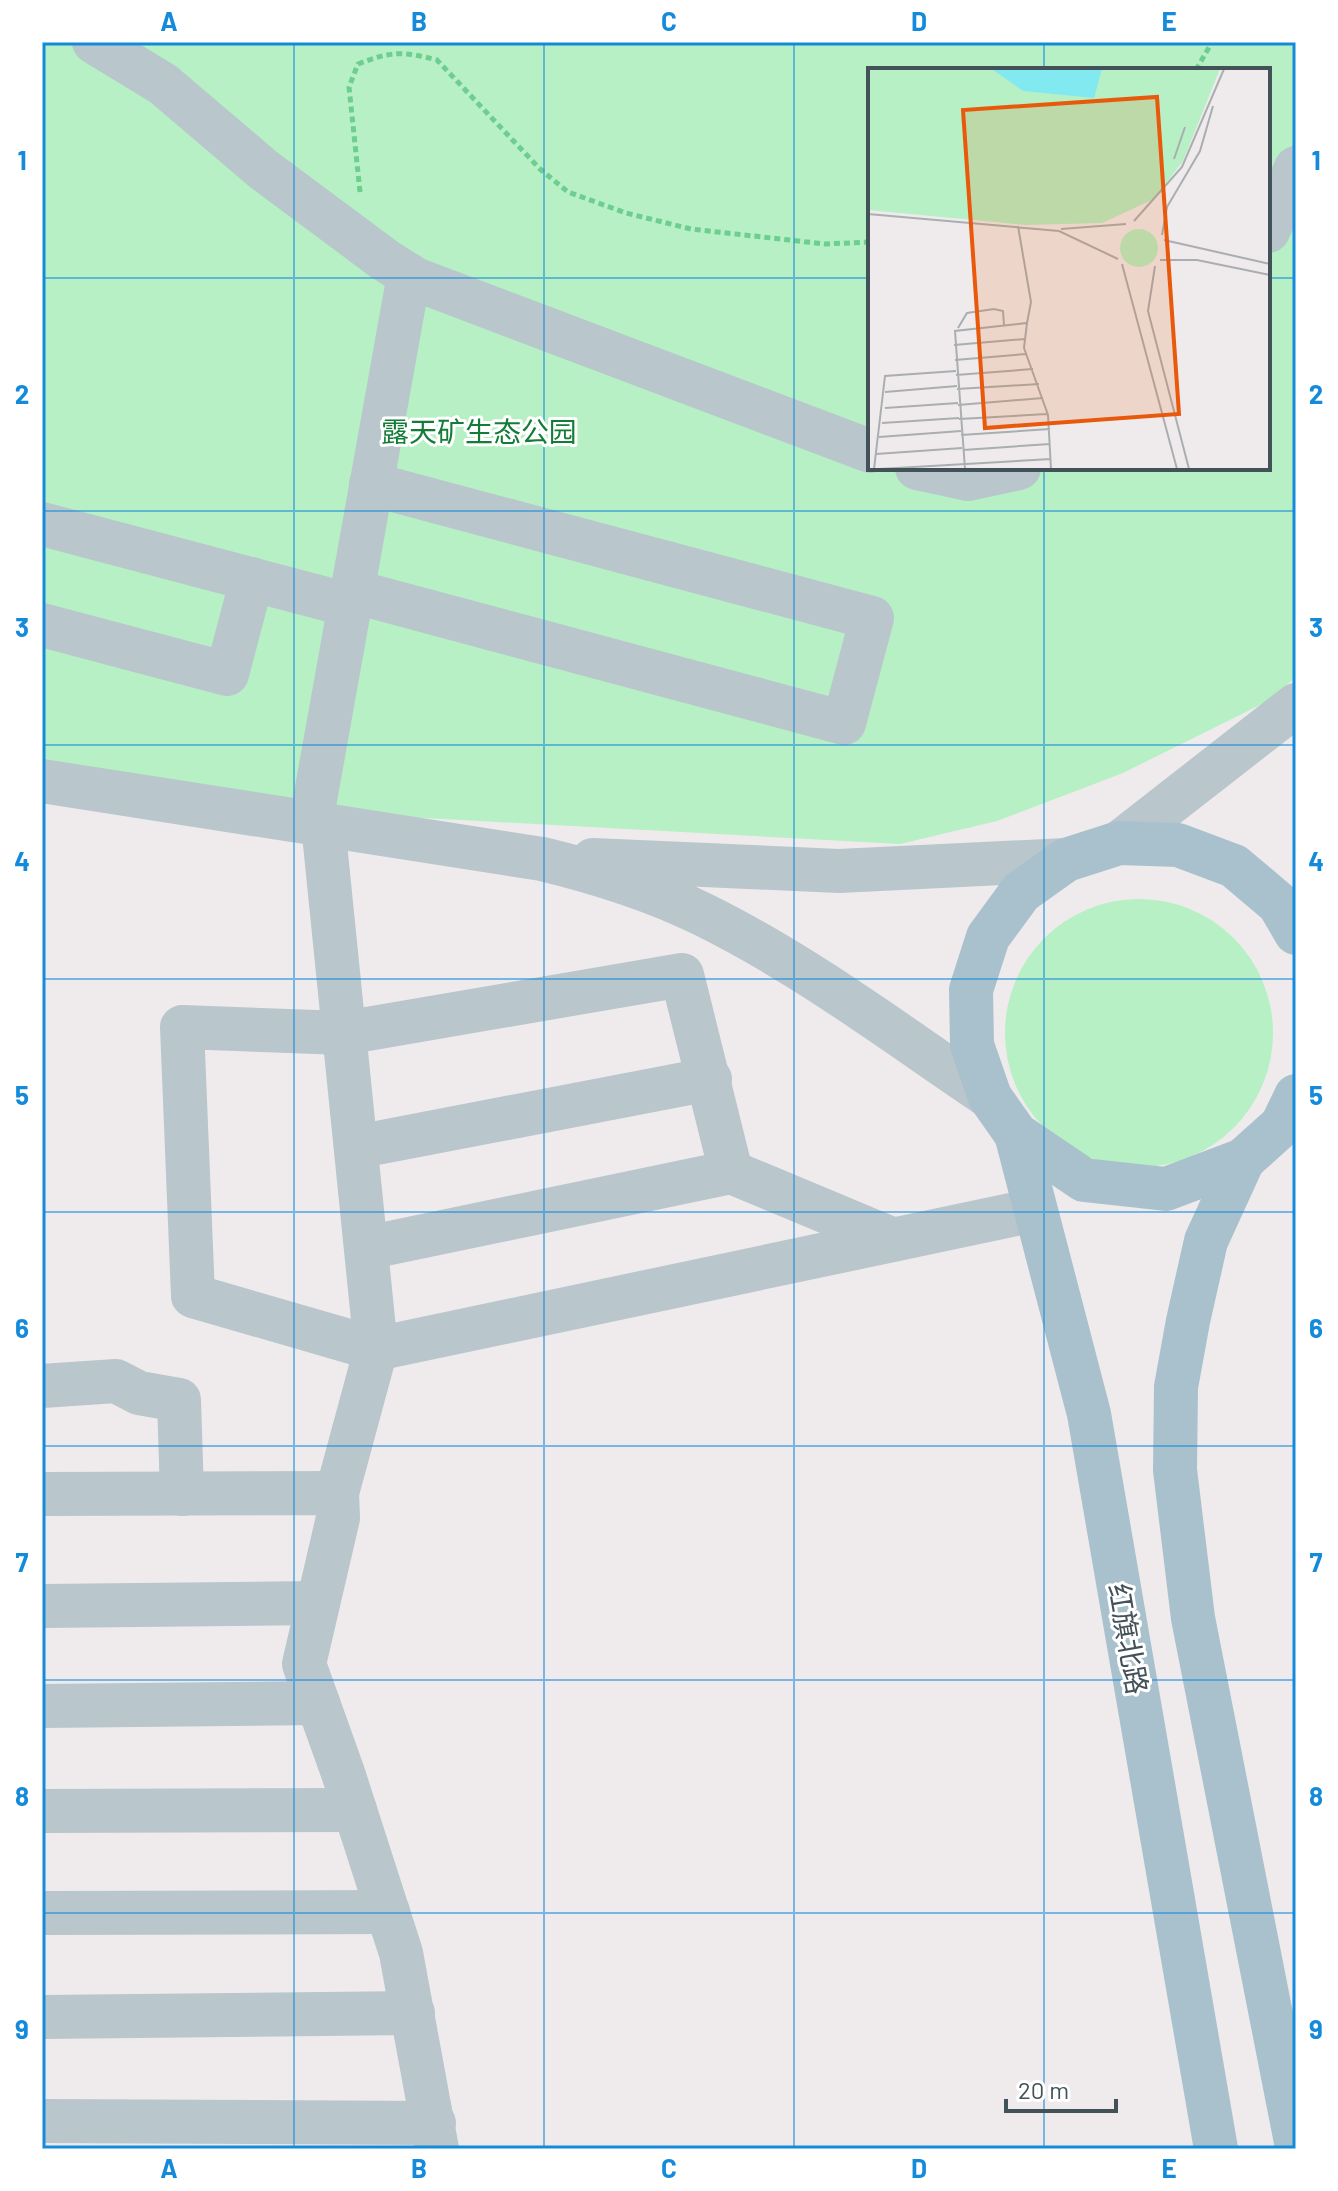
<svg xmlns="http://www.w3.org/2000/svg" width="1338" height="2191" font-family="Barlow,'Noto Sans SC',sans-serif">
	<rect width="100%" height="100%" fill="#efebec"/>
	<g fill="#b6f0c4" fill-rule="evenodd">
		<path d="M42,42H1296V677L1268,701L1123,773L997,821L900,844L370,815L42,762ZM870,70H1268V468H870Z"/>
		<circle cx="1139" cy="1033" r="134"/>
	</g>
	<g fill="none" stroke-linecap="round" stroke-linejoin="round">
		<g stroke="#6dce90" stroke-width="5" stroke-dasharray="6 4" stroke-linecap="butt">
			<polyline points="1196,70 1212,42"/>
			<path d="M360,192L349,87L358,64C392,51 402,51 437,60L540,169L568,192L626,213L691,229L825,244L870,242"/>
		</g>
		<g stroke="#b9c6cc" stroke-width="44">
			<polyline points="94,42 163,84 264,170 385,260 415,279 870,451"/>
			<polyline points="1268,231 1296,168"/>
			<polyline points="917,468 968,479 1019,468"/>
			<polyline points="42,524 349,605"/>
			<polyline points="352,591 844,723 872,618 371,484"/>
			<polyline points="42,625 227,674 252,579"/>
			<path d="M42,781L542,859C596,872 651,889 702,914C804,964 896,1034 990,1097"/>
			<polyline points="311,822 409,275"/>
			<polyline points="323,824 376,1349 337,1493"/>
			<polyline points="1119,843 1296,705"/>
			<polyline points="593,860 839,871 1066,860"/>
			<polyline points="356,1147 710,1079"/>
			<polyline points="894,1240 731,1172 682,975 344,1033 182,1027 193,1296 376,1349 1035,1210"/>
			<polyline points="366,1248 731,1172"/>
			<polyline points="42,1386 116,1381 139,1393 179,1400 182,1494"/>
			<polyline points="42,1494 337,1493 338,1518 304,1664 343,1773 401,1953 437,2149"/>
			<polyline points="42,1606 318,1603"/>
			<polyline points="42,1706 318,1703"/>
			<polyline points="42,1811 355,1810"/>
			<polyline points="42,1913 388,1912"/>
			<polyline points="42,2017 413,2013"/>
			<polyline points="42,2121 434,2123"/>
		</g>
		<g stroke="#a9c1cc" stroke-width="44">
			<polyline points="1296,933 1279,904 1234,866 1178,845 1119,843 1066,860 1021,892 988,937 971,990 972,1045 990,1097 1016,1134 1084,1180 1166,1189 1243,1160 1282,1125 1296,1096"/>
			<polyline points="1016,1134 1089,1414 1216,2149"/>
			<polyline points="1243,1160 1206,1241 1188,1321 1176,1387 1175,1470 1193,1618 1296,2142"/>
		</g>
	</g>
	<path fill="none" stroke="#148adb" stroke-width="2" stroke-opacity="0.55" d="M294,42V2149M544,42V2149M794,42V2149M1044,42V70M42,278H870M1268,278H1296M1044,468V2149M42,511H1296M42,745H1296M42,979H1296M42,1212H1296M42,1446H1296M42,1680H1296M42,1913H1296"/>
	<g text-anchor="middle" stroke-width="6" stroke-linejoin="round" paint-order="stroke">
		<g font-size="28" fill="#137c37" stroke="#fff">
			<text x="479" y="442">露天矿生态公园</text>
		</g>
		<g font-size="28" fill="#435259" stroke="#fff">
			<text transform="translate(1128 1639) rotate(80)" y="10">红旗北路</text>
		</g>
	</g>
	<g transform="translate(868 68)">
		<rect width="402" height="402" fill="#efebec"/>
		<path d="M0,1H352L315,93L286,131L234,155L157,157L0,142ZM252 180a19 19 0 1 1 38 0a19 19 0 1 1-38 0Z" fill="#b6f0c4"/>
		<path d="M124,1H234L226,30L155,23Z" fill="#81e9ef"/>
		<path fill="none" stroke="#aaaeb1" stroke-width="2" d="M306,91L317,59M0,146L191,163L250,191M266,153L314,99L356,1M150,158L163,234L159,255M193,161L258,156M294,167L299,139L332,83L345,38M296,172L402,196M292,192H329L402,207M254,196L309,401M287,198L280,243L321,401M90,260L99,245L126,241L135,243L136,257M86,277L157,271M87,292L158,286M88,307L165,301M89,321L171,316M17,324L89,318M90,337L175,330M17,340L90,335M91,351L179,346M14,355L91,350M93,367L182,361M11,369L93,363M95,382L182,376M8,386L94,380M6,401L17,308L88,303M11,401L183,391M97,401L87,263L159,255L156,280L180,347L183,401"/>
		<path fill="#e8590c" fill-opacity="0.15" stroke="#e8590c" stroke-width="4" d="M289,29L311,346L117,360L95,42Z"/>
		<rect width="402" height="402" fill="none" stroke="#435259" stroke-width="4"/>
	</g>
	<rect width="1338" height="2191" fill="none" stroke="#ffffff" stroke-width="88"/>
	<path d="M1006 2099v12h110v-12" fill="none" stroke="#435259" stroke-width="4"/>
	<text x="1018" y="2099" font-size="24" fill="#435259" stroke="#ffffff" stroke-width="6" paint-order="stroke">20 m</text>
	<rect x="44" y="44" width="1250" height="2103" fill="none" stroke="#148adb" stroke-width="3"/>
	<g font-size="26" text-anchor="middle" font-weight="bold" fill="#148adb">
		<text x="169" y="31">A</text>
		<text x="419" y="31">B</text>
		<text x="669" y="31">C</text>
		<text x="919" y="31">D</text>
		<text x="1169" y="31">E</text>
		<text x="22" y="170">1</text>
		<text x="1316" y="170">1</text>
		<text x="22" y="404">2</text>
		<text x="1316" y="404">2</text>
		<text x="22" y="637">3</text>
		<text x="1316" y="637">3</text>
		<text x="22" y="871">4</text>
		<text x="1316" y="871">4</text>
		<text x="22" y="1105">5</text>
		<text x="1316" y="1105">5</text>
		<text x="22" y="1338">6</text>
		<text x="1316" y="1338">6</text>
		<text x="22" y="1572">7</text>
		<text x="1316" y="1572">7</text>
		<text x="22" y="1806">8</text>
		<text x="1316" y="1806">8</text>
		<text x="22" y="2039">9</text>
		<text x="1316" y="2039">9</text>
		<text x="169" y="2178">A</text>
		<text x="419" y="2178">B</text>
		<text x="669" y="2178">C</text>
		<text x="919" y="2178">D</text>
		<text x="1169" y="2178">E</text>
	</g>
</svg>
